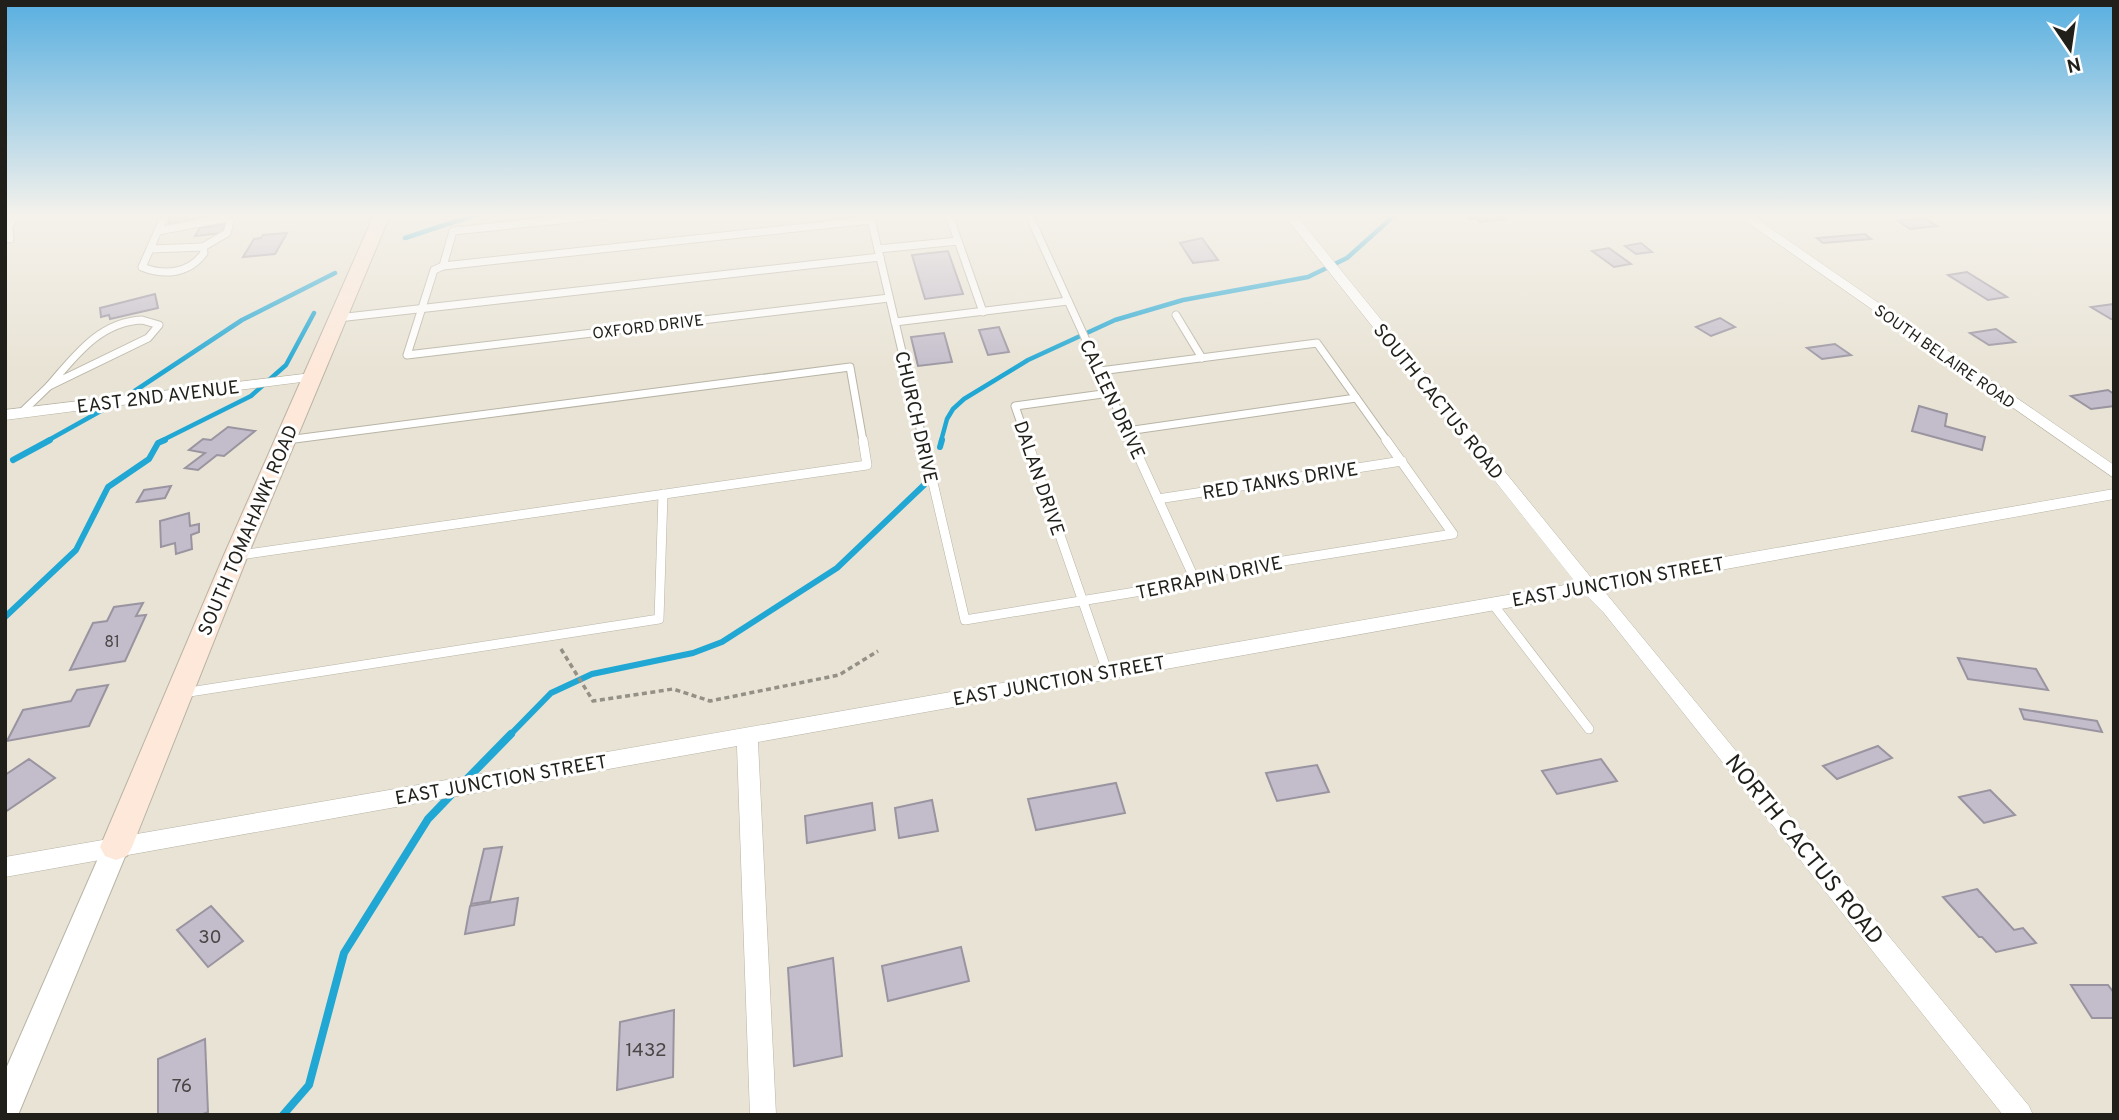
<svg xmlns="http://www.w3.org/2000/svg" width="2119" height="1120" font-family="Overpass,sans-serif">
	<rect width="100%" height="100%" fill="#e8e3d4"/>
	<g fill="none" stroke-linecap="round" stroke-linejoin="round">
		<g stroke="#21a7d3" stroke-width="4.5">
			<polyline points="405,238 475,215"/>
			<polyline points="47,441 124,398 242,320 335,273"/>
			<polyline points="161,441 251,396 286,365 314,313"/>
			<polyline points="941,441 947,419 953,409 964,399 1028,360 1115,320 1183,300 1308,277 1347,258 1395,215"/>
		</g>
		<g stroke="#21a7d3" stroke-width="6">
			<polyline points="940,447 942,440"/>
			<polyline points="13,460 50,440"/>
			<polyline points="5,617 76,550 108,487 149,459 158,443 165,440"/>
			<polyline points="509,736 551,693 592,674 693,653 722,642 837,568 924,485"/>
		</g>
		<g stroke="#21a7d3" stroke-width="8">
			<polyline points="465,781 511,734"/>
			<polyline points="283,1115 309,1085 344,953 428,819 452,794"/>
		</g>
	</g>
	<g fill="#c3bdcb" stroke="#9a94a1" stroke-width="2">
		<polygon points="177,215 211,215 212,216 170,226 168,218"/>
		<polygon points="1465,215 1501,215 1505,219 1480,222 1477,218 1470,219"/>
		<polygon points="1924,218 1937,226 1910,229 1898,221"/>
		<polygon points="226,224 222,233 195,236 200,228"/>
		<polygon points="287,233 275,254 243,257 254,239 261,238 263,235"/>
		<polygon points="1865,234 1871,239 1823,243 1817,238"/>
		<polygon points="1202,238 1218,260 1193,263 1180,243"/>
		<polygon points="1641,243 1652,252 1636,254 1625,246"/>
		<polygon points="1609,248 1631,264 1614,267 1592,251"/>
		<polygon points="948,251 963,294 925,299 912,255"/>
		<polygon points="1967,272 2007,297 1988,300 1948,275"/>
		<polygon points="155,294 158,308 110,319 109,315 101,317 100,308"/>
		<polygon points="2114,304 2114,319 2111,319 2091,307"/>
		<polygon points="1720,318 1735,327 1711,336 1696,327"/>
		<polygon points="999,327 1009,352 988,355 979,330"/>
		<polygon points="1996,329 2015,342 1989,345 1970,333"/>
		<polygon points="944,333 952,362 918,366 911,337"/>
		<polygon points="1835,344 1851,355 1822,359 1807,348"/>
		<polygon points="2108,390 2114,394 2114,406 2091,409 2071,396"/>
		<polygon points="1919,406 1947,414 1945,426 1985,437 1982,450 1912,431"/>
		<polygon points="228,427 255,431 224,456 217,455 198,470 185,468 205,453 189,450 203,439 211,440"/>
		<polygon points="171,486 165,498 137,502 144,490"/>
		<polygon points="189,513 190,526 199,524 199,532 191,535 192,549 176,554 175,543 161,547 160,521"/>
		<polygon points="143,603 136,616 146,615 125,661 70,670 93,623 107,621 114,607"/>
		<polygon points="1958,658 2036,669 2048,690 1968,679"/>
		<polygon points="108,685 89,726 7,741 23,710 71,701 77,690"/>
		<polygon points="2020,709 2097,721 2102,732 2024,719"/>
		<polygon points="1878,746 1892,758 1837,779 1823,766"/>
		<polygon points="29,759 55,778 5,812 5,775"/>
		<polygon points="1601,759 1617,781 1557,794 1542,771"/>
		<polygon points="1317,765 1329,792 1277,801 1266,773"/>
		<polygon points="1116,783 1125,813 1036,830 1028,799"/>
		<polygon points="1990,790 2015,815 1984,823 1959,797"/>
		<polygon points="932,800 938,831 899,838 895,808"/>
		<polygon points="872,803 875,830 807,843 805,816"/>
		<polygon points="502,847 490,901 471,904 484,849"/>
		<polygon points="1977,889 2014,930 2023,928 2036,943 1996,952 1982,937 1979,937 1943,897"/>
		<polygon points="518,898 514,925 465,934 470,906"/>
		<polygon points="211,906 243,941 208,967 177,930"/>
		<polygon points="961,947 969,981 888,1001 882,966"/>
		<polygon points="833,958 842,1056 794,1066 788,968"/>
		<polygon points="2071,985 2108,985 2114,993 2114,1018 2092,1018"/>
		<polygon points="674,1010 673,1077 617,1090 620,1022"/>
		<polygon points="205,1039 208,1112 201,1115 158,1115 158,1059"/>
	</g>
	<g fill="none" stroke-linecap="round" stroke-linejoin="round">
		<defs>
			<g id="service-far1">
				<polyline points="608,215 453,231 443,266 434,270 407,355 889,298"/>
				<polyline points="870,215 923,441"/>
				<polyline points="949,215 983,312"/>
				<polyline points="1029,215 1132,441"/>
				<polyline points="158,231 227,218 230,222 227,233 203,247"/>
				<polyline points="10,239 9,227 15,215"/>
				<path d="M151,249L203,247L204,253C189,274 164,276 142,267L165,215"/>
				<polyline points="878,249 958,241"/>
				<polyline points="443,266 871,220"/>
				<polyline points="1176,315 1202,358"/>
				<polyline points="338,318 880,257"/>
				<path d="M142,320L159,325L148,338L49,386C75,356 99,322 142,320Z"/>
				<polyline points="895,322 1068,301"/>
				<polyline points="1100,371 1317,343 1387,441"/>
				<polyline points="21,413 49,386"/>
				<polyline points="1127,431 1356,398"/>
				<polyline points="287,440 850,367 863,441"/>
				<polyline points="1027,441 1015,406 1110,393"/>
			</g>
			<g id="service">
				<polyline points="287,440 291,440"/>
				<polyline points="923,440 965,620 1196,582 1214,572 1453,534 1386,440"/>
				<polyline points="1027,440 1107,671"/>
				<polyline points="1131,440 1196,582"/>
				<polyline points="1158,499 1402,461"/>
				<polyline points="240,555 867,465 863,440"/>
				<polyline points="1492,603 1589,729"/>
				<polyline points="183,693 659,619 663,494"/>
			</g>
			<g id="minor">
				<polygon points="1284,215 1296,215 1593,580 2114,489 2114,499 1604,591 2029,1106 2033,1115 2003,1115 1604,613 1585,594 758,742 776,1115 750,1115 737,746 5,877 5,857 1576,583"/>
				<polygon points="1737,215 1751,215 2114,465 2114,478"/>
				<polygon points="312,373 317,374 319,377 317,380 5,420 5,410"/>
			</g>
			<polygon id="tertiary" points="116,836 125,839 129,847 18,1115 5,1115 5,1071 103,847 107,839"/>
			<polygon id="secondary" points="374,215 390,215 248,555 132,847 127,856 116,860 105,856 100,847 224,555"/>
		</defs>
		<use href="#service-far1" stroke="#b8b4a6" stroke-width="9"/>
		<use href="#service" stroke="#b8b4a6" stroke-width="10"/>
		<use href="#minor" stroke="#b8b4a6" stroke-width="1"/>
		<use href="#tertiary" stroke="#b8b4a6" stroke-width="2"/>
		<use href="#secondary" stroke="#b8b4a6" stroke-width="2"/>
		<polyline stroke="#949085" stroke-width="3.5" stroke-dasharray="5 3.5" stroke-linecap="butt" points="561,649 593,701 673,689 710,701 839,675 878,651"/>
		<use href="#service-far1" stroke="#fff" stroke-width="7"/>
		<use href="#service" stroke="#fff" stroke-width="9"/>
		<use href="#minor" fill="#fff" fill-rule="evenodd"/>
		<use href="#tertiary" fill="#fff" fill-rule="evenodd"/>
		<use href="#secondary" fill="#fee8da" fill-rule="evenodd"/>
	</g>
	<linearGradient id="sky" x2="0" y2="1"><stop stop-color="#58afe0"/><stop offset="0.58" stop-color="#f5f2ec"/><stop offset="1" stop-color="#f5f2ec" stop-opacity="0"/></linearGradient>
	<rect width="2119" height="372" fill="url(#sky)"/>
	<g text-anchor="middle" stroke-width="6" stroke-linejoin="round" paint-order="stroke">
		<g font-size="16" fill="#201f19" stroke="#fff">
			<text transform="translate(648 326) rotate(-7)" y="6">OXFORD DRIVE</text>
			<text transform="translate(1945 356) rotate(35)" y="6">SOUTH BELAIRE ROAD</text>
		</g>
		<g font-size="16" fill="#494646">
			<text x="112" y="647">81</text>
		</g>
		<g font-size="19" fill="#201f19" stroke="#fff">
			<text transform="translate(158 396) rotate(-7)" y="7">EAST 2ND AVENUE</text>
			<text transform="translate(1113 399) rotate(65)" y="7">CALEEN DRIVE</text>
			<text transform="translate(1439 401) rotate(51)" y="7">SOUTH CACTUS ROAD</text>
			<text transform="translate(917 417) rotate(77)" y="7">CHURCH DRIVE</text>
			<text transform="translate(1040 478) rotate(71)" y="7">DALAN DRIVE</text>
			<text transform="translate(1280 480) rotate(-9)" y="7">RED TANKS DRIVE</text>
			<text transform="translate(247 530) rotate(-67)" y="7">SOUTH TOMAHAWK ROAD</text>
			<text transform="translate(1209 577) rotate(-12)" y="7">TERRAPIN DRIVE</text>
			<text transform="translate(1618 581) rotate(-10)" y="7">EAST JUNCTION STREET</text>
			<text transform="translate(1059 680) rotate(-10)" y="7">EAST JUNCTION STREET</text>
			<text transform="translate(501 779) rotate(-10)" y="7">EAST JUNCTION STREET</text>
		</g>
		<g font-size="19" fill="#494646">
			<text x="210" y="943">30</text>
			<text x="646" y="1056">1432</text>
			<text x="182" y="1092">76</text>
		</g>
		<g font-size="23" fill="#201f19" stroke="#fff">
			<text transform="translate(1805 849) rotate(51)" y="8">NORTH CACTUS ROAD</text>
		</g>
	</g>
	<rect width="2119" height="1120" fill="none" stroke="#201f19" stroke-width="14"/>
	<g transform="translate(2070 49) rotate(167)" stroke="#ffffff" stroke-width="5" paint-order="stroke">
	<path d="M0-5L12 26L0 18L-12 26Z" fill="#201f19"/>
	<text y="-10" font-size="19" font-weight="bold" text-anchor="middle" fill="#201f19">N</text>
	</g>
</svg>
